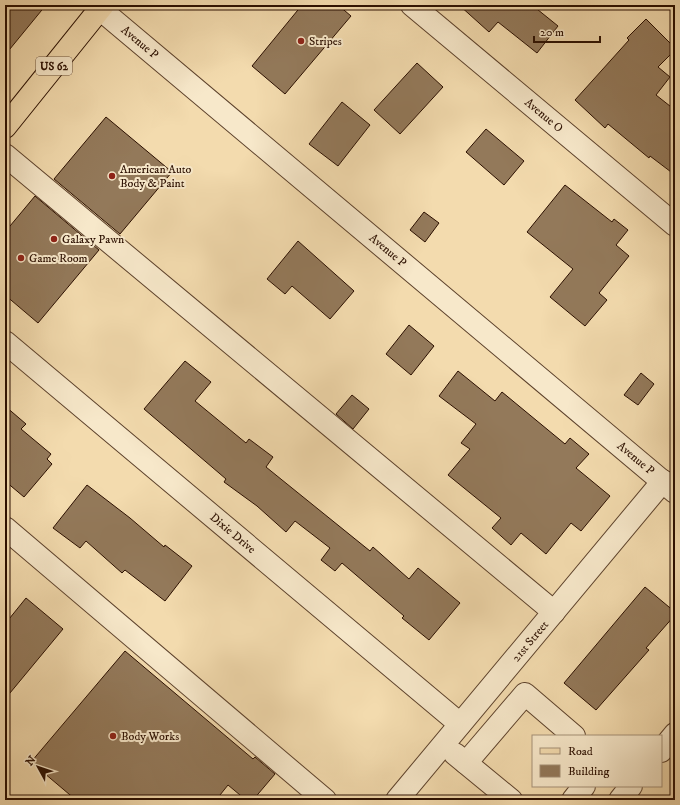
<svg xmlns="http://www.w3.org/2000/svg" width="680" height="805" font-family="'IM FELL DW Pica',serif">
	<rect width="100%" height="100%" fill="#f3dbae"/>
	<filter id="stains"><feTurbulence type="fractalNoise" baseFrequency=".005" numOctaves="4"/><feColorMatrix values="0 0 0 0 .2 0 0 0 0 .09 0 0 0 0 .02 0 0 0 .5 -.17"/></filter>
	<radialGradient id="worn" r=".72"><stop offset=".6" stop-color="#630" stop-opacity="0"/><stop offset="1" stop-color="#630" stop-opacity=".3"/></radialGradient>
	<g fill="#93795a" stroke="#2b0f00">
		<polygon points="5,5 46,5 5,55"/>
		<polygon points="302,5 338,5 351,16 285,94 252,66"/>
		<polygon points="459,5 532,5 558,26 537,53 498,22 489,32"/>
		<polygon points="646,19 675,48 675,50 658,67 670,77 656,95 675,110 675,175 650,156 649,158 608,124 605,128 575,100 629,40 627,38"/>
		<polygon points="417,63 443,87 400,134 374,110"/>
		<polygon points="342,102 370,125 338,166 309,144"/>
		<polygon points="106,117 172,172 120,234 54,179"/>
		<polygon points="486,129 524,161 504,185 466,152"/>
		<polygon points="565,185 612,222 614,219 628,230 616,245 629,256 599,293 607,300 585,326 550,297 573,269 527,232"/>
		<polygon points="35,196 99,250 38,323 5,295 5,232"/>
		<polygon points="424,212 439,223 425,242 410,230"/>
		<polygon points="298,241 354,291 330,319 292,286 285,294 267,279"/>
		<polygon points="409,325 434,346 411,375 386,354"/>
		<polygon points="185,361 211,382 195,401 246,443 249,439 273,457 266,467 370,551 373,547 409,579 418,568 460,603 429,640 402,618 404,616 342,563 335,571 321,560 330,548 295,521 286,532 257,506 224,482 226,479 144,409"/>
		<polygon points="458,371 495,401 502,392 565,444 570,438 589,454 576,468 610,496 581,531 571,523 546,554 521,533 511,545 492,528 501,518 448,475 470,449 461,443 476,424 439,396"/>
		<polygon points="641,373 654,384 638,405 624,395"/>
		<polygon points="352,395 369,409 353,429 336,414"/>
		<polygon points="5,406 26,424 21,429 51,454 47,459 52,464 24,497 5,481"/>
		<polygon points="87,485 130,518 164,547 165,545 192,566 165,601 125,570 122,573 86,541 80,548 53,528"/>
		<polygon points="645,587 675,612 675,615 646,648 649,650 596,710 564,683"/>
		<polygon points="26,598 63,629 5,699 5,624"/>
		<polygon points="125,651 253,759 255,757 275,774 253,800 246,800 228,785 216,800 76,800 31,762"/>
	</g>
	<g fill="none" stroke-linecap="round" stroke-linejoin="round">
		<defs>
			<g id="minor">
				<polyline points="412,5 675,225"/>
				<polyline points="100,9 675,492"/>
				<polyline points="5,155 554,612"/>
				<polyline points="5,342 460,724"/>
				<polyline points="5,528 325,800"/>
				<polyline points="661,751 675,734"/>
				<polyline points="455,754 511,800"/>
				<polyline points="466,763 525,694 574,736"/>
				<polyline points="397,800 663,481"/>
				<polyline points="573,800 584,786"/>
				<polyline points="620,800 631,786"/>
			</g>
			<polyline id="major" points="5,127 103,5"/>
		</defs>
		<use href="#minor" stroke="#5d422c" stroke-width="24"/>
		<use href="#major" stroke="#2b0f00" stroke-width="24"/>
		<use href="#minor" stroke="#f7e8ca" stroke-width="22"/>
		<use href="#major" stroke="#f3dbae" stroke-width="22"/>
	</g>
	<g fill="#8f2418" stroke="#f7e8ca" stroke-width="1.5">
		<circle cx="301" cy="41" r="4"/>
		<circle cx="112" cy="176" r="4"/>
		<circle cx="54" cy="239" r="4"/>
		<circle cx="21" cy="258" r="4"/>
		<circle cx="113" cy="736" r="4"/>
	</g>
	<g text-anchor="middle" stroke-width="4" stroke-linejoin="round" paint-order="stroke">
		<rect fill="#f7e8ca" stroke="#68503d" stroke-width="1" x="36" y="57" width="36" height="18" rx="3"/>
		<g font-size="11" font-weight="bold" fill="#2b0f00">
			<text x="54" y="70">US 62</text>
		</g>
		<g font-size="12" fill="#2b0f00" stroke="#f7e8ca" text-anchor="start">
			<text x="309" y="45">Stripes</text>
			<text x="120" y="173">American Auto<tspan x="120" dy="14">Body &amp; Paint</tspan></text>
			<text x="62" y="243">Galaxy Pawn</text>
			<text x="29" y="262">Game Room</text>
			<text x="121" y="740">Body Works</text>
		</g>
		<g font-size="12" fill="#2b0f00" stroke="#f7e8ca">
			<text transform="translate(140 42) rotate(40)" y="4">Avenue P</text>
			<text transform="translate(544 115) rotate(40)" y="4">Avenue O</text>
			<text transform="translate(388 250) rotate(40)" y="4">Avenue P</text>
			<text transform="translate(636 458) rotate(40)" y="4">Avenue P</text>
			<text transform="translate(233 533) rotate(40)" y="4">Dixie Drive</text>
			<text transform="translate(530 641) rotate(-50)" y="4">21st Street</text>
		</g>
	</g>
	<rect width="680" height="805" fill="none" stroke="#f3dbae" stroke-width="20"/>
	<rect x="6" y="6" width="668" height="793" fill="none" stroke="#2b0f00" stroke-width="2"/>
	<rect x="10" y="10" width="660" height="785" fill="none" stroke="#2b0f00"/>
	<rect x="532" y="735" width="130" height="52" fill="#f7e8ca" stroke="#a59179"/>
	<rect x="540" y="748" width="20" height="6" fill="#f3dbae" stroke="#a59179"/>
	<text x="568" y="755" font-size="12" fill="#2b0f00">Road</text>
	<rect x="540" y="765" width="20" height="12" fill="#93795a" stroke="#a59179"/>
	<text x="568" y="775" font-size="12" fill="#2b0f00">Building</text>
	<g transform="translate(38 767) rotate(310)" stroke="#f7e8ca" stroke-width="3" paint-order="stroke">
	<path d="M0-3L7 15L0 10L-7 15Z" fill="#2b0f00"/>
	<text y="-6" font-size="11" font-weight="bold" text-anchor="middle" fill="#2b0f00">N</text>
	</g>
	<path d="M534 36v6h66v-6" fill="none" stroke="#2b0f00" stroke-width="2"/>
	<text x="540" y="36" font-size="12" fill="#2b0f00" stroke="#f7e8ca" stroke-width="3" paint-order="stroke">20 m</text>
	<rect width="100%" height="100%" filter="url(#stains)"/>
	<rect width="100%" height="100%" fill="url(#worn)"/>
</svg>
